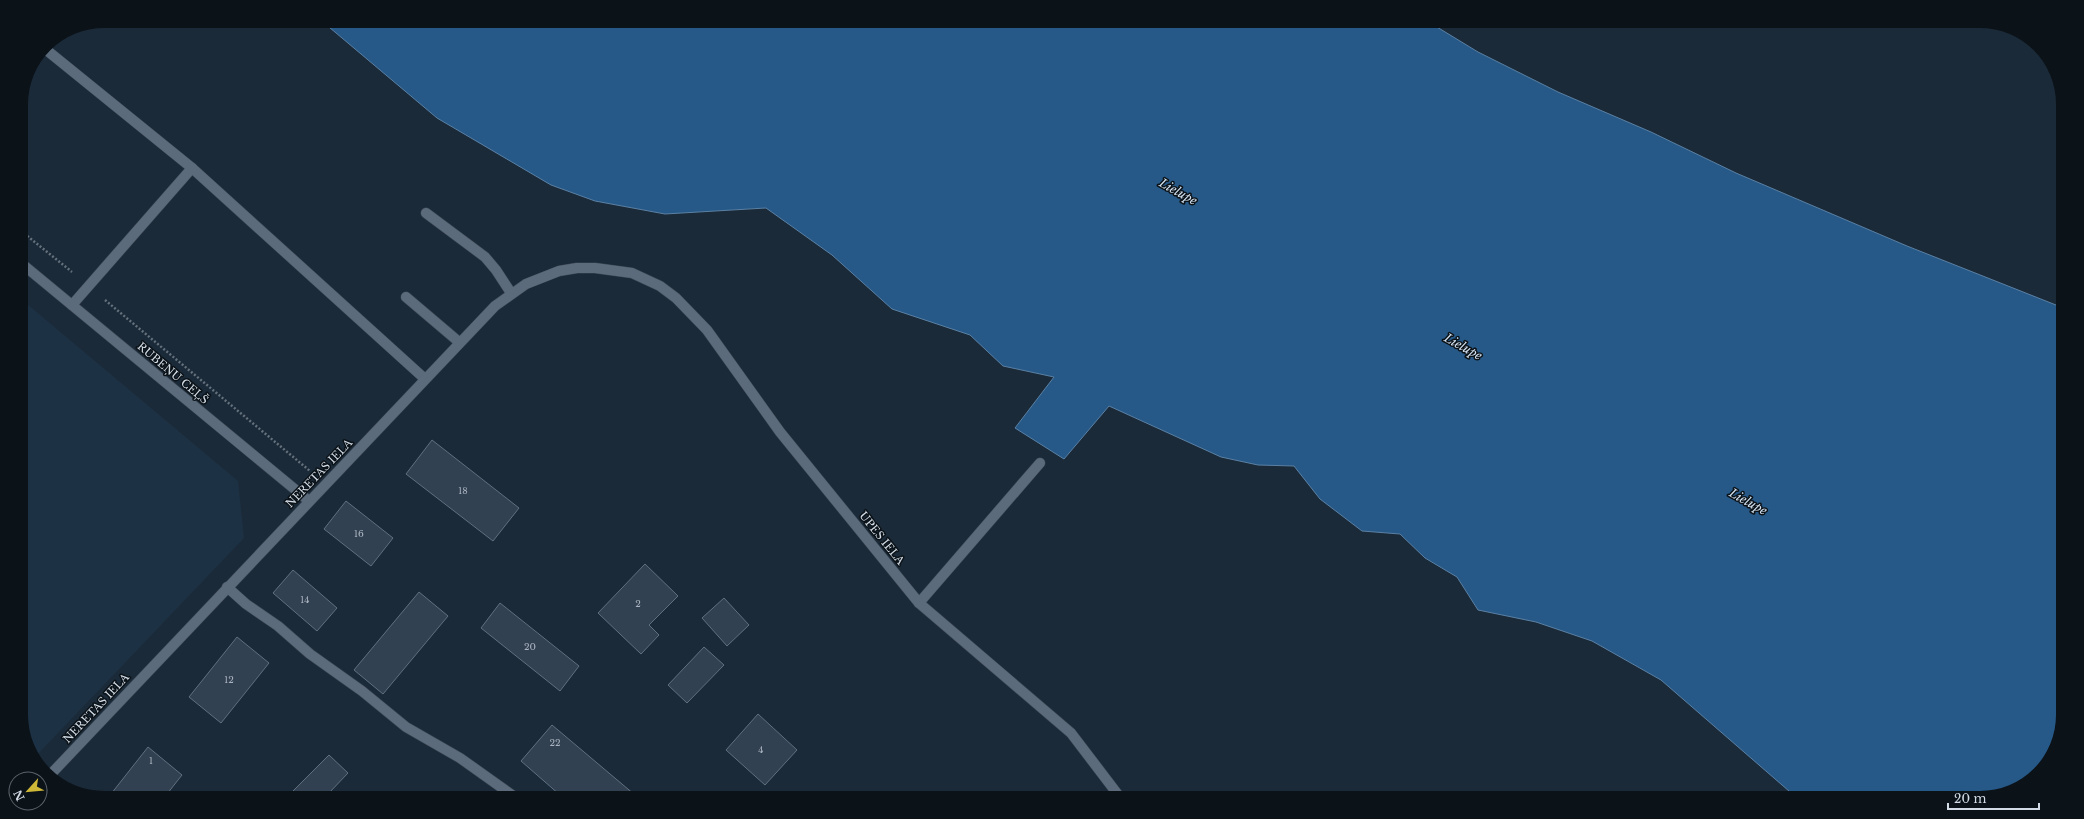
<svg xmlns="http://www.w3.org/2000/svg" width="2084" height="819" font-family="'Libre Baskerville',serif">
	<rect width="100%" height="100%" fill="#1b2a38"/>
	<polygon fill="#1d3145" points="21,299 238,481 244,538 35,757 21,720"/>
	<polygon fill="#265988" stroke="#5a80a4" points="323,22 1432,24 1478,52 1558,92 1651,132 1736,173 1907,246 2061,307 2059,742 2026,784 1980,798 1797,798 1661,680 1592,641 1536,622 1478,610 1457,577 1425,558 1400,534 1362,531 1320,499 1294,466 1258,465 1221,457 1109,406 1064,459 1015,428 1054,377 1003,366 970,335 892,309 832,255 766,208 665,214 595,201 551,185 437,118"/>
	<g fill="#324151" stroke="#5f7081">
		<polygon points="432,440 519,508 493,541 406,474"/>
		<polygon points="346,501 393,538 371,566 324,529"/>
		<polygon points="645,564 678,596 649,625 659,635 641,654 598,613"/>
		<polygon points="293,570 337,608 317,631 273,593"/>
		<polygon points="419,592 448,616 383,694 354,670"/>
		<polygon points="724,598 749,625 727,646 702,618"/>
		<polygon points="500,603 579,666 560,691 481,628"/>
		<polygon points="237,637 269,663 221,723 189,697"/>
		<polygon points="704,647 724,665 687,703 668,685"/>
		<polygon points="758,714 797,750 765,785 726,750"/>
		<polygon points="552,725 635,795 560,795 521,761"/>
		<polygon points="148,747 182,775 167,794 111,794"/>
		<polygon points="329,755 348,773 328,794 290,794"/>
	</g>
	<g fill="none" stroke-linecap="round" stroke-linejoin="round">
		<defs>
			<g id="service">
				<polyline points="44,48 192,168 425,379"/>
				<polyline points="426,213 485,257 496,270 511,293"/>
				<polyline points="406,297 459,342"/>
				<polyline points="72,305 192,168"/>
				<polyline points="919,603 1040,463"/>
			</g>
			<g id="minor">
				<polyline points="21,263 309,501"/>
				<polyline points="227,587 246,604 278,626 310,654 362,691 406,727 460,758 512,795"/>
				<polyline points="51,774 495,306 526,284 559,271 577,268 595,268 632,273 660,286 676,298 707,330 780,432 919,603 1071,733 1119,796"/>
			</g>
		</defs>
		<use href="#service" stroke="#3b4753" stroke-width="11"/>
		<use href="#minor" stroke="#3b4753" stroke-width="11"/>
		<g stroke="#64717d" stroke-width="2.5" stroke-dasharray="2 2" stroke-linecap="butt">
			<polyline points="21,231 72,272"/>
			<polyline points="105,300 310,471"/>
		</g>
		<use href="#service" stroke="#5b6b7c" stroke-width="10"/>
		<use href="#minor" stroke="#5b6b7c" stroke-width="10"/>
	</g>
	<g text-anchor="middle" stroke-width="3" stroke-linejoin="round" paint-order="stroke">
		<g font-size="9" fill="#abb5c1">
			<text x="463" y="494">18</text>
			<text x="359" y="537">16</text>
			<text x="305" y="603">14</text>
			<text x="638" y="607">2</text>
			<text x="530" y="650">20</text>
			<text x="229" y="683">12</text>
			<text x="555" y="746">22</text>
			<text x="761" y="753">4</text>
			<text x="151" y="764">1</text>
		</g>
		<g font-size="11" fill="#d3dce6" stroke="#0b1218">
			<text transform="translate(173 373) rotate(40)" y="4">RUBEŅU CEĻŠ</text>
			<text transform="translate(319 473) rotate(-46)" y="4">NERETAS IELA</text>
			<text transform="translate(882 538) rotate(51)" y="4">UPES IELA</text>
			<text transform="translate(96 708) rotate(-47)" y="4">NERETAS IELA</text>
		</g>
		<g font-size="12" font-style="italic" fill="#d8e6f4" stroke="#0b1218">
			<text transform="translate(1178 192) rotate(29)" y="4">Lielupe</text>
			<text transform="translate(1463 347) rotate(29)" y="4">Lielupe</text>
			<text transform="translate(1748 502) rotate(29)" y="4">Lielupe</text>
		</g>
	</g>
	<path d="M0 0H2084V819H0ZM104 28H1980A76 76 0 0 1 2056 104V715A76 76 0 0 1 1980 791H104A76 76 0 0 1 28 715V104A76 76 0 0 1 104 28Z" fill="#0b1218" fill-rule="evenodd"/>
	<g transform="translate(28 791) rotate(243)"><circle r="19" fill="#0b1218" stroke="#5b636a"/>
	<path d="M0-3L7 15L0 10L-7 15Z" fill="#cfb837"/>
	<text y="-6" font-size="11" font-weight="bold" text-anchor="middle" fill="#d3dce6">N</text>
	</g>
	<path d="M1948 803v6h91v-6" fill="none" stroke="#d3dce6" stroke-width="2"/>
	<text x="1954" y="803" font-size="12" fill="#d3dce6" stroke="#0b1218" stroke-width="3" paint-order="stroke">20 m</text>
</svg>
